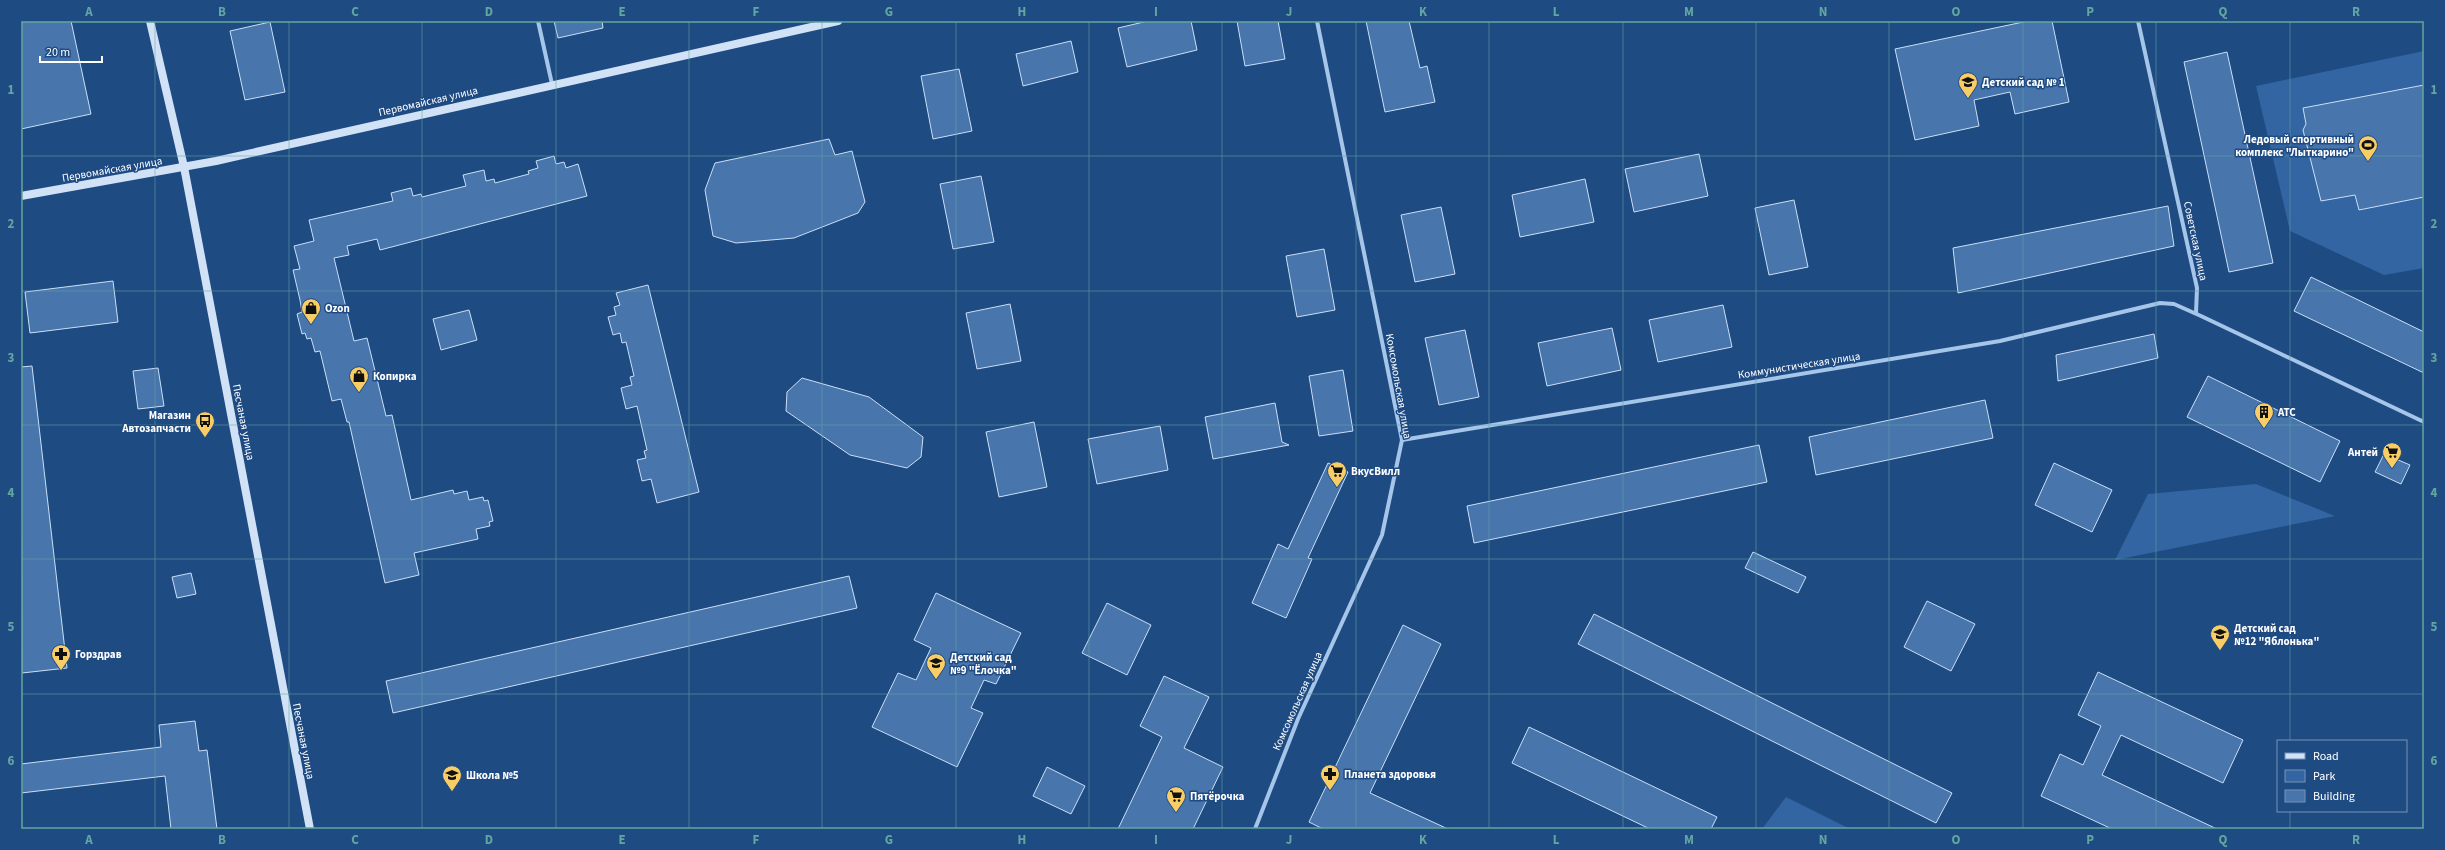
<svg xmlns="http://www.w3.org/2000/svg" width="2445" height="850" font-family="'Source Sans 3',sans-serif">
	<rect width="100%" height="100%" fill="#1f4b83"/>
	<g fill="#3265a1">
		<polygon points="2424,51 2424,268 2384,275 2290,231 2256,86"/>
		<polygon points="2256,484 2335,516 2115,560 2148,494"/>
		<polygon points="1786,797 1850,829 1762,829"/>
	</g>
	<g fill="#4775ac" stroke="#cadff7">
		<polygon points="21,21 71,21 91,114 21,129"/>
		<polygon points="554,21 602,21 603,28 558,38"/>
		<polygon points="1148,21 1191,21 1197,50 1127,67 1118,28"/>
		<polygon points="1237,21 1278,21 1285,59 1245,66"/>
		<polygon points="1366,21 1409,21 1420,68 1427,66 1435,102 1385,112"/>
		<polygon points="2028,21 2052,21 2069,102 2015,114 2010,92 1974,100 1979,126 1915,140 1895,49"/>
		<polygon points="270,22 285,92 245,100 230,31"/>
		<polygon points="1071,41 1078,72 1023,86 1016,54"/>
		<polygon points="2227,52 2273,263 2229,272 2184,62"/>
		<polygon points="959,69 972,131 933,139 921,76"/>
		<polygon points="2424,85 2424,197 2359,210 2355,195 2321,201 2303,130 2306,124 2303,108"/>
		<polygon points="829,139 835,155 852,151 865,202 858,213 794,238 736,243 713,236 705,190 715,163"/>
		<polygon points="1699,154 1708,196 1634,212 1625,169"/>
		<polygon points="554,156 556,164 564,162 566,168 578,164 587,196 380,250 377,239 347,246 349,255 334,258 354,341 367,338 386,416 392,415 411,500 453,490 454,494 467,491 469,500 483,497 484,501 488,500 493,521 489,522 490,526 476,529 478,539 414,553 419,575 385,583 349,422 347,422 341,399 332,401 320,351 315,352 311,338 307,339 305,333 302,334 297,314 302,312 300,300 293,270 300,269 294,246 314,241 309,220 393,201 391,193 411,188 413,196 421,194 422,197 466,186 463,175 484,170 486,181 494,179 495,183 529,174 528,171 538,168 536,161"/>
		<polygon points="981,176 994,242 953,249 940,184"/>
		<polygon points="1585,179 1594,222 1520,237 1512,195"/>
		<polygon points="1794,200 1808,267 1769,275 1755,208"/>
		<polygon points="2168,206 2174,246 1958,293 1953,248"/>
		<polygon points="1441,207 1455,274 1415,282 1401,215"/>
		<polygon points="1324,249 1335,310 1297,317 1286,256"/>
		<polygon points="2311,277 2424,332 2424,373 2294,311"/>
		<polygon points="113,281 118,322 30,333 25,292"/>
		<polygon points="648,285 699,492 657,503 651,479 642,481 637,460 646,458 644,451 647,450 637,406 626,409 621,388 632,385 630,377 634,376 626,342 622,343 620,333 613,335 608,317 616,315 614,307 620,305 616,293"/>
		<polygon points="1010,304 1021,361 977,369 966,313"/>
		<polygon points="1723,305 1732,347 1658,362 1649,320"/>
		<polygon points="469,310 477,340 441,350 433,319"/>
		<polygon points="1612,328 1621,370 1547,386 1538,343"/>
		<polygon points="1465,330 1479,397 1439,405 1425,338"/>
		<polygon points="2154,334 2158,358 2058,381 2056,355"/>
		<polygon points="32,366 67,668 22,673 21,367"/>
		<polygon points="158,368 164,406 138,409 133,371"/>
		<polygon points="1343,370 1353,431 1319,436 1309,376"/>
		<polygon points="2208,376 2340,441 2320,482 2187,417"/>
		<polygon points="802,378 869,397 923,437 921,457 907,468 850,455 786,411 787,392"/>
		<polygon points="1985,400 1993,438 1816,475 1809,437"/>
		<polygon points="1275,403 1282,442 1289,445 1213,459 1205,417"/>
		<polygon points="1034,422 1047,487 999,497 986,432"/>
		<polygon points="1160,426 1168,470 1097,484 1088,439"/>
		<polygon points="1759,445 1767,482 1474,543 1467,506"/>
		<polygon points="2384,454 2410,465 2401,484 2375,472"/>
		<polygon points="1328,463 1348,472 1308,558 1312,559 1286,618 1252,603 1278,544 1288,549"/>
		<polygon points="2054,463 2112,490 2092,532 2035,505"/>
		<polygon points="1753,552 1806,577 1798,593 1745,568"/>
		<polygon points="191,573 196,594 177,598 172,577"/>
		<polygon points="849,576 857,608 393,713 386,681"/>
		<polygon points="936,593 1021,633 996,684 984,680 971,708 983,713 957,767 872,727 898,673 916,680 931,648 914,640"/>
		<polygon points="1927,601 1975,624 1951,671 1904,647"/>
		<polygon points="1107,603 1151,625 1127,675 1082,653"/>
		<polygon points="1594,614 1952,793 1936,823 1578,644"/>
		<polygon points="1403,625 1441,644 1370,793 1448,829 1323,829 1309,822"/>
		<polygon points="2098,672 2243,740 2223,783 2121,735 2102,775 2217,829 2112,829 2041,796 2060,754 2083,765 2101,726 2078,715"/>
		<polygon points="1164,676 1209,697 1184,748 1223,767 1193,829 1118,829 1162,737 1140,726"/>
		<polygon points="195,721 199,751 207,750 217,829 171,829 165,776 21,793 21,764 161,747 159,725"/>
		<polygon points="1529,727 1717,817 1711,829 1650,829 1512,763"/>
		<polygon points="1047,767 1085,786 1071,814 1033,796"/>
	</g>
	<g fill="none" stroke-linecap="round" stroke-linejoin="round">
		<g stroke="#a5c5e9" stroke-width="4">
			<polyline points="538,21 552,84"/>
			<polyline points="2138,21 2197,288 2196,313"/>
			<polyline points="1402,440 2000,341 2160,303 2174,304 2201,316 2424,422"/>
			<polyline points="1255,829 1298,719 1382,535 1402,440 1317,21"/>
		</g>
		<g stroke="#d1e2f7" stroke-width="8">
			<polyline points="150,21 184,167 310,829"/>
			<polyline points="21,196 216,161 838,21"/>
		</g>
	</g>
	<path fill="none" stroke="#63a6a1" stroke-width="1" stroke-opacity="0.55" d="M155,21V829M289,21V829M422,21V829M556,21V829M689,21V829M822,21V829M956,21V829M1089,21V829M1222,21V829M1356,21V829M1489,21V829M1623,21V829M1756,21V829M1889,21V829M2023,21V829M2156,21V829M2290,21V741M21,156H2424M21,291H2424M21,425H2424M21,559H2424M21,694H2424M2290,811V829"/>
	<defs>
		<symbol id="school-pin" viewBox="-11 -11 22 30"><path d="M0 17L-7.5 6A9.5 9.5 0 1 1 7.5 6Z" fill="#f8cd65" stroke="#1f4b83"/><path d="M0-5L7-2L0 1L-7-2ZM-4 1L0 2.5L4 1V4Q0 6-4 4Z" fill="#111"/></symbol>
		<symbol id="stadium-pin" viewBox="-11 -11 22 30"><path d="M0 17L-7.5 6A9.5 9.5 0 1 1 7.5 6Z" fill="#f8cd65" stroke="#1f4b83"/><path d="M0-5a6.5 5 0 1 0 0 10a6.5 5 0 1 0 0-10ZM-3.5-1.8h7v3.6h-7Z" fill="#111"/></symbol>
		<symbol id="shop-pin" viewBox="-11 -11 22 30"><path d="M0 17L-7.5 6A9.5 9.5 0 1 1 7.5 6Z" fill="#f8cd65" stroke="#1f4b83"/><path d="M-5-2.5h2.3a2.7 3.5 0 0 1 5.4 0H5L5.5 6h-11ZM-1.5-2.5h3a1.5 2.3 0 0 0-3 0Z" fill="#111"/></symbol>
		<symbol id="building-pin" viewBox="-11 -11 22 30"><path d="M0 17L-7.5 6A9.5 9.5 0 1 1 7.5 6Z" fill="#f8cd65" stroke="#1f4b83"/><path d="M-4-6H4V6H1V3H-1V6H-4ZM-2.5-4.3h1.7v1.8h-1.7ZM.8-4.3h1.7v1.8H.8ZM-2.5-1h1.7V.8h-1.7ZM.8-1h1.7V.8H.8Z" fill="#111"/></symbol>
		<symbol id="bus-pin" viewBox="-11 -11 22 30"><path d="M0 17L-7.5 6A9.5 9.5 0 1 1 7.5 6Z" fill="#f8cd65" stroke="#1f4b83"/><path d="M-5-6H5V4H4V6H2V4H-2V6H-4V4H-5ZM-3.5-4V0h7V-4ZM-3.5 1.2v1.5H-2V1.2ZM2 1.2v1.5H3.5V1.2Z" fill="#111"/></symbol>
		<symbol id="supermarket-pin" viewBox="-11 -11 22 30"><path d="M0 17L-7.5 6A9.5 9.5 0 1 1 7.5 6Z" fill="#f8cd65" stroke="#1f4b83"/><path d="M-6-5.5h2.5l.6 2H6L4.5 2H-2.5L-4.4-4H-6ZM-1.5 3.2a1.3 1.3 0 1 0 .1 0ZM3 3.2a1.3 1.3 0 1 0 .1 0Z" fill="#111"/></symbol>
		<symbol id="pharmacy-pin" viewBox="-11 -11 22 30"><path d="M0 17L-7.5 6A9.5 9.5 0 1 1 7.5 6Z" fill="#f8cd65" stroke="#1f4b83"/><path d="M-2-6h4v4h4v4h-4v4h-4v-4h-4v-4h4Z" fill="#111"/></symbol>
	</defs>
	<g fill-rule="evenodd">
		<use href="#school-pin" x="1957" y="71" width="22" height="30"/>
		<use href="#stadium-pin" x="2357" y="134" width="22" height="30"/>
		<use href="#shop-pin" x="300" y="297" width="22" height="30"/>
		<use href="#shop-pin" x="348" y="365" width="22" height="30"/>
		<use href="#building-pin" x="2253" y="401" width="22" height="30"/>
		<use href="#bus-pin" x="194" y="410" width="22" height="30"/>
		<use href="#supermarket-pin" x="2381" y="441" width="22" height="30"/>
		<use href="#supermarket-pin" x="1326" y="460" width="22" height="30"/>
		<use href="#school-pin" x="2209" y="623" width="22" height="30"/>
		<use href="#pharmacy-pin" x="50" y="643" width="22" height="30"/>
		<use href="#school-pin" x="925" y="652" width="22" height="30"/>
		<use href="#pharmacy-pin" x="1319" y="763" width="22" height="30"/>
		<use href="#school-pin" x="441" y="764" width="22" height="30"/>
		<use href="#supermarket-pin" x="1165" y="785" width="22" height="30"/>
	</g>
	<g text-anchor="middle" stroke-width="3" stroke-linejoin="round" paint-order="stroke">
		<g font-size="11" font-weight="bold" fill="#fff" stroke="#1f4b83" text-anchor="start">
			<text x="1982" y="86">Детский сад № 1</text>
			<text x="2354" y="143" text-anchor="end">Ледовый спортивный<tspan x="2354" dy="13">комплекс "Лыткарино"</tspan></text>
			<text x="325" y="312">Ozon</text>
			<text x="373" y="380">Копирка</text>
			<text x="2278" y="416">АТС</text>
			<text x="191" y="419" text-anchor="end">Магазин<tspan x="191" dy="13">Автозапчасти</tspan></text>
			<text x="2378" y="456" text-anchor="end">Антей</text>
			<text x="1351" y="475">ВкусВилл</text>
			<text x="2234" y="632">Детский сад<tspan x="2234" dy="13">№12 "Яблонька"</tspan></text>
			<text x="75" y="658">Горздрав</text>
			<text x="950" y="661">Детский сад<tspan x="950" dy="13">№9 "Ёлочка"</tspan></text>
			<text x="1344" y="778">Планета здоровья</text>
			<text x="466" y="779">Школа №5</text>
			<text x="1190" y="800">Пятёрочка</text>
		</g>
		<g font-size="11" fill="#fff" stroke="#1f4b83">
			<text transform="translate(428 101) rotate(-13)" y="4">Первомайская улица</text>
			<text transform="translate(112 169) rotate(-10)" y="4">Первомайская улица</text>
			<text transform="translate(2196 241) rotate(78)" y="4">Советская улица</text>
			<text transform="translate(1799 365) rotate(-9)" y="4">Коммунистическая улица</text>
			<text transform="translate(1399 386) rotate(80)" y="4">Комсомольская улица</text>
			<text transform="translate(244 422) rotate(79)" y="4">Песчаная улица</text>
			<text transform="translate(1297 701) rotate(-66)" y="4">Комсомольская улица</text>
			<text transform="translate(304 741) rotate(79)" y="4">Песчаная улица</text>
		</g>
	</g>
	<rect width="2445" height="850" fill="none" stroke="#1f4b83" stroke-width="44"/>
	<rect x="2277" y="740" width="130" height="72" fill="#1f4b83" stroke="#7993b5"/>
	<rect x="2285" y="753" width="20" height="6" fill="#d1e2f7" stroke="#7993b5"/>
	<text x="2313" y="760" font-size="12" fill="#ffffff">Road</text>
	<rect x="2285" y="770" width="20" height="12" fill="#3265a1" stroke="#7993b5"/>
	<text x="2313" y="780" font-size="12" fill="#ffffff">Park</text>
	<rect x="2285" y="790" width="20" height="12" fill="#4775ac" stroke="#7993b5"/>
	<text x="2313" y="800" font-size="12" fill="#ffffff">Building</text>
	<path d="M40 56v6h62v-6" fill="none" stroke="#ffffff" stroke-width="2"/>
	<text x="46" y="56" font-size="12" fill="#ffffff" stroke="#1f4b83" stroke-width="3" paint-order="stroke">20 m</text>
	<rect x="22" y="22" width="2401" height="806" fill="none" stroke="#63a6a1" stroke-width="1.5"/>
	<g font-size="13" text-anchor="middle" font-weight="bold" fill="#63a6a1">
		<text x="89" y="16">A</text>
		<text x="222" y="16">B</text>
		<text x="355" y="16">C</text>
		<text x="489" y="16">D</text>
		<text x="622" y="16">E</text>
		<text x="756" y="16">F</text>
		<text x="889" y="16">G</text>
		<text x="1022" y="16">H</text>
		<text x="1156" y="16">I</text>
		<text x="1289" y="16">J</text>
		<text x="1423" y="16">K</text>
		<text x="1556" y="16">L</text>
		<text x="1689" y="16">M</text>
		<text x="1823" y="16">N</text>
		<text x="1956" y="16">O</text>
		<text x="2090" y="16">P</text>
		<text x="2223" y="16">Q</text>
		<text x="2356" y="16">R</text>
		<text x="11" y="94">1</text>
		<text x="2434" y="94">1</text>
		<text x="11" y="228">2</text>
		<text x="2434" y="228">2</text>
		<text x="11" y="362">3</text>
		<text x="2434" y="362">3</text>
		<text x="11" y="497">4</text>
		<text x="2434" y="497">4</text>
		<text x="11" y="631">5</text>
		<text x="2434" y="631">5</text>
		<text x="11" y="765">6</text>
		<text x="2434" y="765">6</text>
		<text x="89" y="844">A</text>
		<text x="222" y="844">B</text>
		<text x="355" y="844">C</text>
		<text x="489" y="844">D</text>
		<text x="622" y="844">E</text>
		<text x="756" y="844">F</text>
		<text x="889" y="844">G</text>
		<text x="1022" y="844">H</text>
		<text x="1156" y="844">I</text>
		<text x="1289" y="844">J</text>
		<text x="1423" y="844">K</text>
		<text x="1556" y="844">L</text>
		<text x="1689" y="844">M</text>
		<text x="1823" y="844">N</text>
		<text x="1956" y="844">O</text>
		<text x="2090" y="844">P</text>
		<text x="2223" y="844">Q</text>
		<text x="2356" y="844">R</text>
	</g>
</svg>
